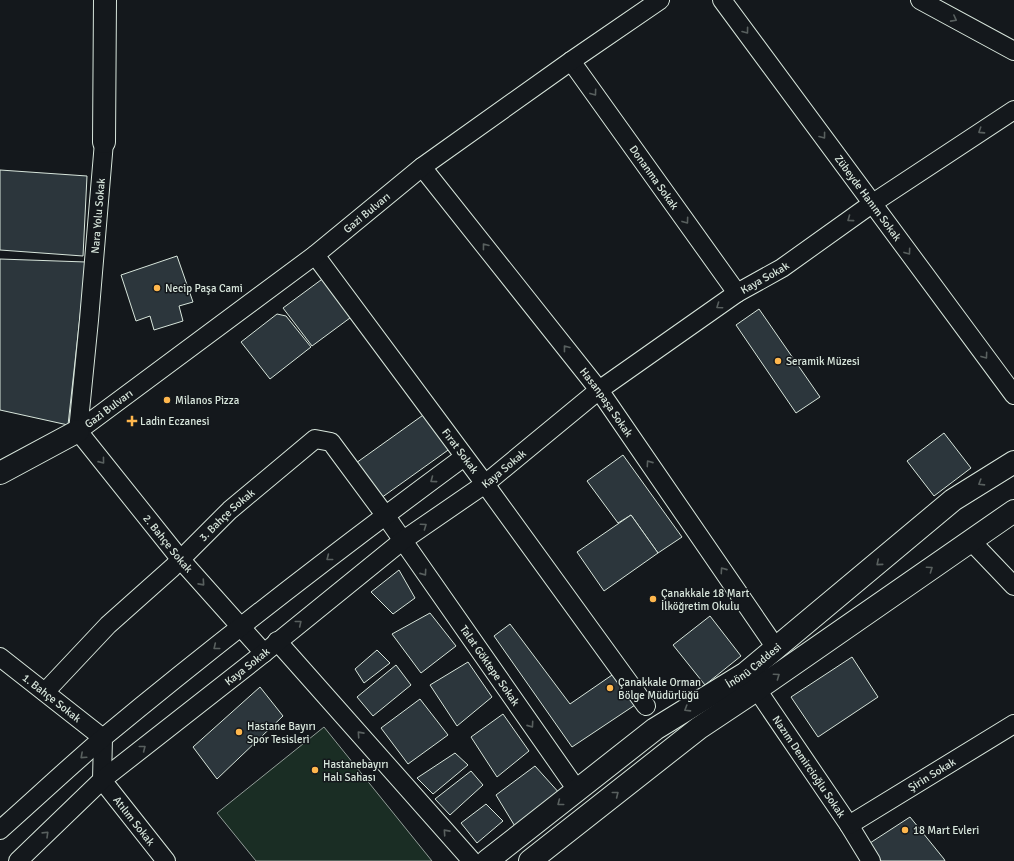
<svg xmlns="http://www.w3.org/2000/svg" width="1014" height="861" font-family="Signika,sans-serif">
	<rect width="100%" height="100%" fill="#14181c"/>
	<polygon fill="#1a2d24" stroke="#939e99" points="324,727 432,861 256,861 217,813"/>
	<g fill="#2c363c" stroke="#d8e6dc">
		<polygon points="0,170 87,176 83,256 0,250"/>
		<polygon points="177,256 193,302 179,306 183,321 154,330 150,316 136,321 121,275"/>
		<polygon points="0,259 86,262 68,425 0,410"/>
		<polygon points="325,277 354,315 312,346 283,308"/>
		<polygon points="759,309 820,397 796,413 736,325"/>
		<polygon points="277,314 286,316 311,347 270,379 241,342"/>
		<polygon points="426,413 451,448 381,498 356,463"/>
		<polygon points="944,433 971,468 934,496 907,461"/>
		<polygon points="623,455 682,537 658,553 631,515 618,523 587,481"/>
		<polygon points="631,515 658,553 604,591 577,552"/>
		<polygon points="399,570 415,598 393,614 371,592"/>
		<polygon points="430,613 456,646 421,673 392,634"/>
		<polygon points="710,616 741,656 705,685 673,645"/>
		<polygon points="510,624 570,704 615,673 638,703 572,747 494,636"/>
		<polygon points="377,650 390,663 364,683 355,669"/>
		<polygon points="852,657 878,697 818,737 791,697"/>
		<polygon points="468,662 492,697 457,726 430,685"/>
		<polygon points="396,665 411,685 373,716 357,697"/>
		<polygon points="260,687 283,716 217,779 193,747"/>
		<polygon points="420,699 448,735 408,764 381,728"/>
		<polygon points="503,714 529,751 497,777 471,737"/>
		<polygon points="455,753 468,765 433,794 417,778"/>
		<polygon points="535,766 561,795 516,828 496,795"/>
		<polygon points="471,771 483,785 450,815 435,799"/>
		<polygon points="486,804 503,821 477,843 461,823"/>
		<polygon points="910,817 944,859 945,861 881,861 870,843"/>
	</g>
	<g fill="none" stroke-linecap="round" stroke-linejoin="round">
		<defs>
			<g id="street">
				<path id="s1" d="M722,0L1014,395"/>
				<polyline points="920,0 1014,51"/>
				<path id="s2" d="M571,61L737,293"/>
				<path id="s3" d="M422,167L599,390L776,648"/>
				<path id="s4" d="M315,255L485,484L646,706"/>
				<path id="s5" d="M78,431L315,255L422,167L571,61L660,0"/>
				<path id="s6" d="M78,431L181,560L264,653"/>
				<path id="s7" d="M78,431L89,320L104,142"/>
				<polyline points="971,541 1014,586"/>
				<polyline points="277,641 472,861"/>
				<path id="s8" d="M0,657L103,738L102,780L166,861"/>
				<path id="s9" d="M749,678L849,825L871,861"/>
				<path id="s10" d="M45,692L108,625L172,568L230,510L315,439L331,442L385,515L577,790"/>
				<path id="s11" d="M849,825L1014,724"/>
				<path d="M0,830C35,799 69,767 104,737C221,640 342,547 464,457"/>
				<path id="s12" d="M18,861L102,780L264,653L402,541L485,484L599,390L737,293L782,268L873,203L1014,110"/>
			</g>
			<g id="secondary">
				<polyline points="104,142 105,0"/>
				<polyline points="0,473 78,431"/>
				<path id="s13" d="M487,861L655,729L746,673L953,500L1014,462"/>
				<polyline points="530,861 699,728 756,690 1014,511"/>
			</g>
		</defs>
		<use href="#street" stroke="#d8e6dc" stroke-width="20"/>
		<use href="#secondary" stroke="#d8e6dc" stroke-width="24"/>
		<use href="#street" stroke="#14181c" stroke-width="18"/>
		<use href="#secondary" stroke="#14181c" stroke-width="22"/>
	</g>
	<defs><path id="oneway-chevron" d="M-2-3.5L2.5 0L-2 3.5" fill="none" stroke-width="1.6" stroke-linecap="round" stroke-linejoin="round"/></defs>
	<g stroke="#59605f">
		<use href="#oneway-chevron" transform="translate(954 19) rotate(28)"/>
		<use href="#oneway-chevron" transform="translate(746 31) rotate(53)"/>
		<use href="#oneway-chevron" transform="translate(594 93) rotate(54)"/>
		<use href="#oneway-chevron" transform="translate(981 131) rotate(147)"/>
		<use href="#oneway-chevron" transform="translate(823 136) rotate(53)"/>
		<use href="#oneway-chevron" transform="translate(850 219) rotate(144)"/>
		<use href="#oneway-chevron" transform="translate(686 221) rotate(54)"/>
		<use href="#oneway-chevron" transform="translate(485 246) rotate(-128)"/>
		<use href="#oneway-chevron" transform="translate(908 252) rotate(54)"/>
		<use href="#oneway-chevron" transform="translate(719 306) rotate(145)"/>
		<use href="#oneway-chevron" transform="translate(566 348) rotate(-128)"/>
		<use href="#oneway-chevron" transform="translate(985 356) rotate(54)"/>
		<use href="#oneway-chevron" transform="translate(102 461) rotate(51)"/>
		<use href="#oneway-chevron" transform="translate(649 463) rotate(-125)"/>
		<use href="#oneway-chevron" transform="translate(433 480) rotate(143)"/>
		<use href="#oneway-chevron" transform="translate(981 483) rotate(148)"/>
		<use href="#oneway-chevron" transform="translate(424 526) rotate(-35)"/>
		<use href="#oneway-chevron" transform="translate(329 558) rotate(142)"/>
		<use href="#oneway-chevron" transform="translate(879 563) rotate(140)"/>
		<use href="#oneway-chevron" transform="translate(930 569) rotate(-35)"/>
		<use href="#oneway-chevron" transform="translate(723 570) rotate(-125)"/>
		<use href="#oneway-chevron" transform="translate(424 573) rotate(55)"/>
		<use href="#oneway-chevron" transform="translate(202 583) rotate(48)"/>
		<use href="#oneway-chevron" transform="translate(299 623) rotate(-39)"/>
		<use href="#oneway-chevron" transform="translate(216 647) rotate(141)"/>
		<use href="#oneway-chevron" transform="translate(777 676) rotate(-35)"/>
		<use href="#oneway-chevron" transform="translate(687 709) rotate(148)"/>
		<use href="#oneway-chevron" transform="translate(531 725) rotate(55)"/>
		<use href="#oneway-chevron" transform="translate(360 734) rotate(-132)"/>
		<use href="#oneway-chevron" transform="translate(143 748) rotate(-38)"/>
		<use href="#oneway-chevron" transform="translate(83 756) rotate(138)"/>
		<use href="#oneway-chevron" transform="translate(616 794) rotate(-38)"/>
		<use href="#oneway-chevron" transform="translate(560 803) rotate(142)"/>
		<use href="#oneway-chevron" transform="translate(446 832) rotate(-132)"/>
		<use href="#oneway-chevron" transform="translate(46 834) rotate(-44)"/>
	</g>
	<g fill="#ffb74d" stroke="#14181c" stroke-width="1.5">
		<circle cx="157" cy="288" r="4"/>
		<circle cx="778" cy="361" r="4"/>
		<circle cx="167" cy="400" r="4"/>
		<path d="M130 415h4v4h4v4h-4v4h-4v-4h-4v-4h4z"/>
		<circle cx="653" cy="599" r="4"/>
		<circle cx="610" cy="688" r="4"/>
		<circle cx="239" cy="732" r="4"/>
		<circle cx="315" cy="770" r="4"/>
		<circle cx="905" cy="830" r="4"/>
	</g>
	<g text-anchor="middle" stroke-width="3" stroke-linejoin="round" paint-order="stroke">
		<g font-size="11" fill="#d8e6dc" stroke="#14181c">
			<text dy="4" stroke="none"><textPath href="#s2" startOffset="143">Donanma Sokak</textPath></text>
			<text dy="4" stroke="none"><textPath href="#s1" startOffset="246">Zübeyde Hanım Sokak</textPath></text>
			<text dy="4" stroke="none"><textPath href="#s5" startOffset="362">Gazi Bulvarı</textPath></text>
			<text dy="4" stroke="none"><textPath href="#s7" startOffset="216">Nara Yolu Sokak</textPath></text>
			<text dy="4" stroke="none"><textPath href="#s12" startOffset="949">Kaya Sokak</textPath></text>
			<text dy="4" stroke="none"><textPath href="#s3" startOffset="299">Hasanpaşa Sokak</textPath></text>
			<text dy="4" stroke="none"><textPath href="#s5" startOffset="38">Gazi Bulvarı</textPath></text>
			<text dy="4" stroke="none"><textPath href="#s4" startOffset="244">Fırat Sokak</textPath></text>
			<text dy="4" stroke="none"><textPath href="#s12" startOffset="625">Kaya Sokak</textPath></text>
			<text dy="4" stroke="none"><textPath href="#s10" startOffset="254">3. Bahçe Sokak</textPath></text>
			<text dy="4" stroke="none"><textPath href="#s6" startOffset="144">2. Bahçe Sokak</textPath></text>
			<text dy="4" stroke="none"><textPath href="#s10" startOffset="661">Talat Göktepe Sokak</textPath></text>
			<text dy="4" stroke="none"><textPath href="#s13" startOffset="331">İnönü Caddesi</textPath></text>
			<text dy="4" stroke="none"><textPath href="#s12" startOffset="301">Kaya Sokak</textPath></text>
			<text dy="4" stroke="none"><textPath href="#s8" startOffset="66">1. Bahçe Sokak</textPath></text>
			<text dy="4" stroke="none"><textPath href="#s9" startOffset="107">Nazım Demircioğlu Sokak</textPath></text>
			<text dy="4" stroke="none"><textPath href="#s11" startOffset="97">Şirin Sokak</textPath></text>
			<text dy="4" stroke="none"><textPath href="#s8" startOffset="225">Atılım Sokak</textPath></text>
		</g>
		<g font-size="11" fill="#d8e6dc" stroke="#14181c" text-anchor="start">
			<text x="165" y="292">Necip Paşa Cami</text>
			<text x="786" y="365">Seramik Müzesi</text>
			<text x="175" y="404">Milanos Pizza</text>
			<text x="140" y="425">Ladin Eczanesi</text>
			<text x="661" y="597">Çanakkale 18 Mart<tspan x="661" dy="13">İlköğretim Okulu</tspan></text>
			<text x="618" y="686">Çanakkale Orman<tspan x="618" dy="13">Bölge Müdürlüğü</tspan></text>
			<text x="247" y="730">Hastane Bayırı<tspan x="247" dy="13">Spor Tesisleri</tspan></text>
			<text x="323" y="768">Hastanebayırı<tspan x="323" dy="13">Halı Sahası</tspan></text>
			<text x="913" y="834">18 Mart Evleri</text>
		</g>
	</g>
</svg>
